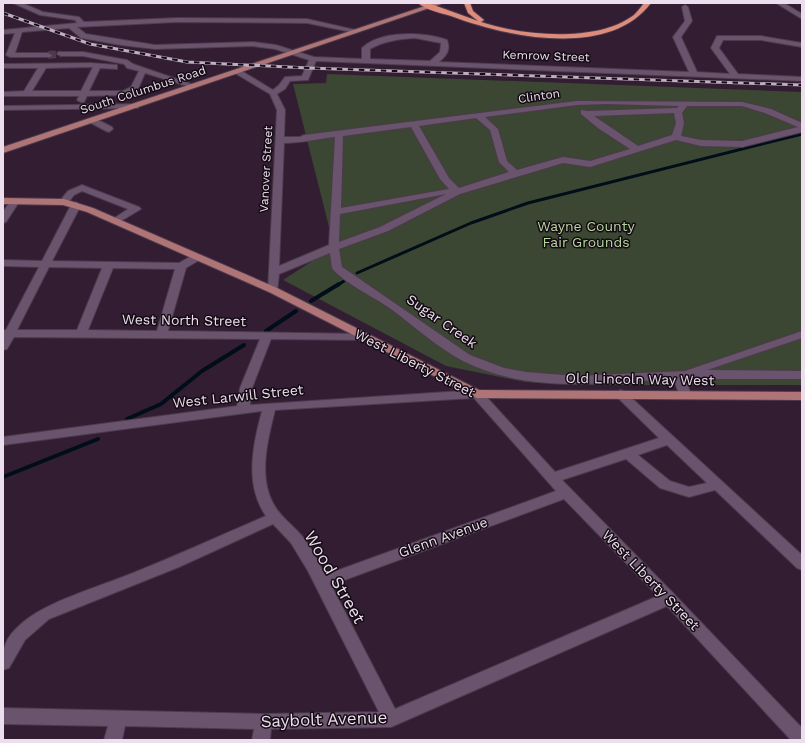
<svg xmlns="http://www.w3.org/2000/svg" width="805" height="743" font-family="'Work Sans',sans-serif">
	<rect width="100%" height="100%" fill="#321d33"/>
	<polygon fill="#3b4633" points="327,74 802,92 802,385 585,385 525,382 446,366 283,280 334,247 293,84 326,83"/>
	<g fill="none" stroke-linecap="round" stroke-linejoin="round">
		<g stroke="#000e19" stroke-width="3">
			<polyline points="357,273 471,223 528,203 802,134"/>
			<polyline points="338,285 344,281"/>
		</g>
		<g stroke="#000e19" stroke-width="4">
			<polyline points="311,301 339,284"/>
			<polyline points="266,331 296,311"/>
			<polyline points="127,419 161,404 202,371 244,345"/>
			<polyline points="3,477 98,439"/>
		</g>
		<polyline stroke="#4e3a4f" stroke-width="8" stroke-dasharray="8 4" stroke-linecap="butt" points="48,55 61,54"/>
		<defs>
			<g id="minor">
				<path d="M13,3H22L43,12L79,17L84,22L177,18L307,19L360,31L356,33L307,23L177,22L77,27L86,34L155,45L253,42L276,45L314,57L362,59V48C381,30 424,32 447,40C451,50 446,56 439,62L689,72L673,37L685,21L682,7L685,5L688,7L692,21L681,37L697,72L730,74L711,48L717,36H761L802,43V47L761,40H723L719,48L738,74L802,77V81L316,61L308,80L290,81L285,89L277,94L285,110L284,137H300L304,135L577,101L742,102L771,109L802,123V132L742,147L701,146L676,140L590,167L563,163L460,194L388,231L339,249L342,267L348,271L470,355L504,368L526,372L577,376L685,371L802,331V338L707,370L802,371V379H686L691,395L685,399L679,395L674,379C605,383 527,394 463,361C437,347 415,327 391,309C376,298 342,282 332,268L330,253L279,274L277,292H269L268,290L277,110L270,94L233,72L240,70L273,90L279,85L285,77L302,76L309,60L275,49L253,46L155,49L121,45L81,38L69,28L22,32L15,53H48L52,55L51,57H10L6,55L15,33L3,34V30L77,23L75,20L40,15ZM415,38L441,43L440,52L430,61L370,59V49C384,41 399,39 415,38ZM606,104L679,106L677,108L588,111L581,110V114L598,128L630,149L590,161L563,157L517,170L507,161L498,129L485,117L577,105ZM687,106H742L765,113L798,127L742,141L701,140L681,136L684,123L682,113ZM674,113L676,123L672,135L638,146L594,116ZM476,118L490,130L499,162L509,172L459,188L449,178L419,126ZM411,127L440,179L449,189L341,208L343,136ZM335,137L329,245L279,266L284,143C302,143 317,139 335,137ZM446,194L380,227L339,242L340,214Z"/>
				<polygon points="776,3 784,3 802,14 802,19"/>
				<path d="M58,52H83L127,60L133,64L197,86L193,88L145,73L137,91L124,95L87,96L84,102H81L77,100L79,96H3V92L24,91L38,68H3V64L91,63L117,65V69L100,68L89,91H123L131,87L139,71L127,68L124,64L83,56H61L57,54ZM93,67L81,91H32L46,68Z"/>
				<polygon points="135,104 139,106 138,108 3,110 3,106"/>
				<polygon points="92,117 112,127 113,129 109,132 106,131 89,122 88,120"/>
				<polygon points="82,185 139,207 141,209 116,224 113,223 111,221 113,219 128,209 82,191 74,195 67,204 61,204 59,202 68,191"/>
				<polygon points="14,199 19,202 6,222 3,223 3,212 11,200"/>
				<path d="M76,202L81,205L52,261L179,263L193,255H201L202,257L201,259L186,268L168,331L364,334L370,337L364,340L271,339L252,388L250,405L477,390L481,391L555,472L659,438L614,394L620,390L624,391L802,555V570L797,568L715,490L689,497L660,488L626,459L562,480L674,594L802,728V740H791L667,606L391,727L271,729L270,740H252L254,729L125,726L122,740H104L108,726L3,724V708L263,714L379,712L308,571L291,543L273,524L179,567L49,619L25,640L9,668L3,670C3,648 3,640 21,624C45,602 101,586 133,573C178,555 222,535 266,516C244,485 253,444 262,411L3,445V437L237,406L240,388L260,339L14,337L7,349L3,350V330H6L39,267L3,266V260L42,261L71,205ZM49,267L102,268L77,330H17ZM113,268L175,269L157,331L88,330ZM474,398L556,491L325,575C318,561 311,547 301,535C292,524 279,516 273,503C258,476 268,438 275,410ZM667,445L707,483L689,487L670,481L638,455ZM564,499L658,596L395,709L331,585Z"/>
			</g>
			<g id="major">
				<polygon points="434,3 444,3 3,153 3,147"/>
				<polygon points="3,198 64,199 93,208 277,288 479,390 802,392 802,400 477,398 269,292 87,212 63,205 3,204"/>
			</g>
			<path id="highway" d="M418,3H428L478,21L468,13L464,3H470L473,11L484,20L481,22C523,36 597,43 634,15C638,11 641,7 644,3H651C609,59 507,37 451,16C441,13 426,10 418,3Z"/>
		</defs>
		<use href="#minor" stroke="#4c3b4c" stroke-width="2"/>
		<use href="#major" stroke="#4c3b4c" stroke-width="2"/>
		<use href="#highway" stroke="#4c3b4c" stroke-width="2"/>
		<use href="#minor" fill="#6a536c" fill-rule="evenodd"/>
		<use href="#major" fill="#af7576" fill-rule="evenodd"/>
		<use href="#highway" fill="#dd8c7c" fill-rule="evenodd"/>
		<defs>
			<polyline id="rail" points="3,13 90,44 187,62 308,68 802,85"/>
		</defs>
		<use href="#rail" stroke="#bfafbf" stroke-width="3"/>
		<use href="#rail" stroke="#140b15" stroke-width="2" stroke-dasharray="5.5" stroke-linecap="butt"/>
	</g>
	<g text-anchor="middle" stroke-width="3" stroke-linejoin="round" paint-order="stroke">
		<g font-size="12" fill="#ecdeec" stroke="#140b15">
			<text transform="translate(546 56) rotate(2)" y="4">Kemrow Street</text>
			<text transform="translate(143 90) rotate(-18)" y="4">South Columbus Road</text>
			<text transform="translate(539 96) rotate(-8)" y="4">Clinton</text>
			<text transform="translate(266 169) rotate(-87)" y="4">Vanover Street</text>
		</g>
		<g font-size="14" fill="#b8d6a0" stroke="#140b15">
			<text x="586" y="231">Wayne County<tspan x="586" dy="16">Fair Grounds</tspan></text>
		</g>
		<g font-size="14" fill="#ecdeec" stroke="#140b15">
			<text transform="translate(184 320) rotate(1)" y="5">West North Street</text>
			<text transform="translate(442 321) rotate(35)" y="5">Sugar Creek</text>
			<text transform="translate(415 363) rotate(27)" y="5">West Liberty Street</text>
			<text transform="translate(640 379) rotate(1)" y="5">Old Lincoln Way West</text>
			<text transform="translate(238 396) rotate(-6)" y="5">West Larwill Street</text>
			<text transform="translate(443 537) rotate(-20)" y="5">Glenn Avenue</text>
			<text transform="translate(651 580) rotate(46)" y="5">West Liberty Street</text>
		</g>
		<g font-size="17" fill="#ecdeec" stroke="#140b15">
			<text transform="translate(335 577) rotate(60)" y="6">Wood Street</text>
			<text transform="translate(324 719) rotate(-2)" y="6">Saybolt Avenue</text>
		</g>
	</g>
	<rect width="805" height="743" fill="none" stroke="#ecdeec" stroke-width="8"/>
</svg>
